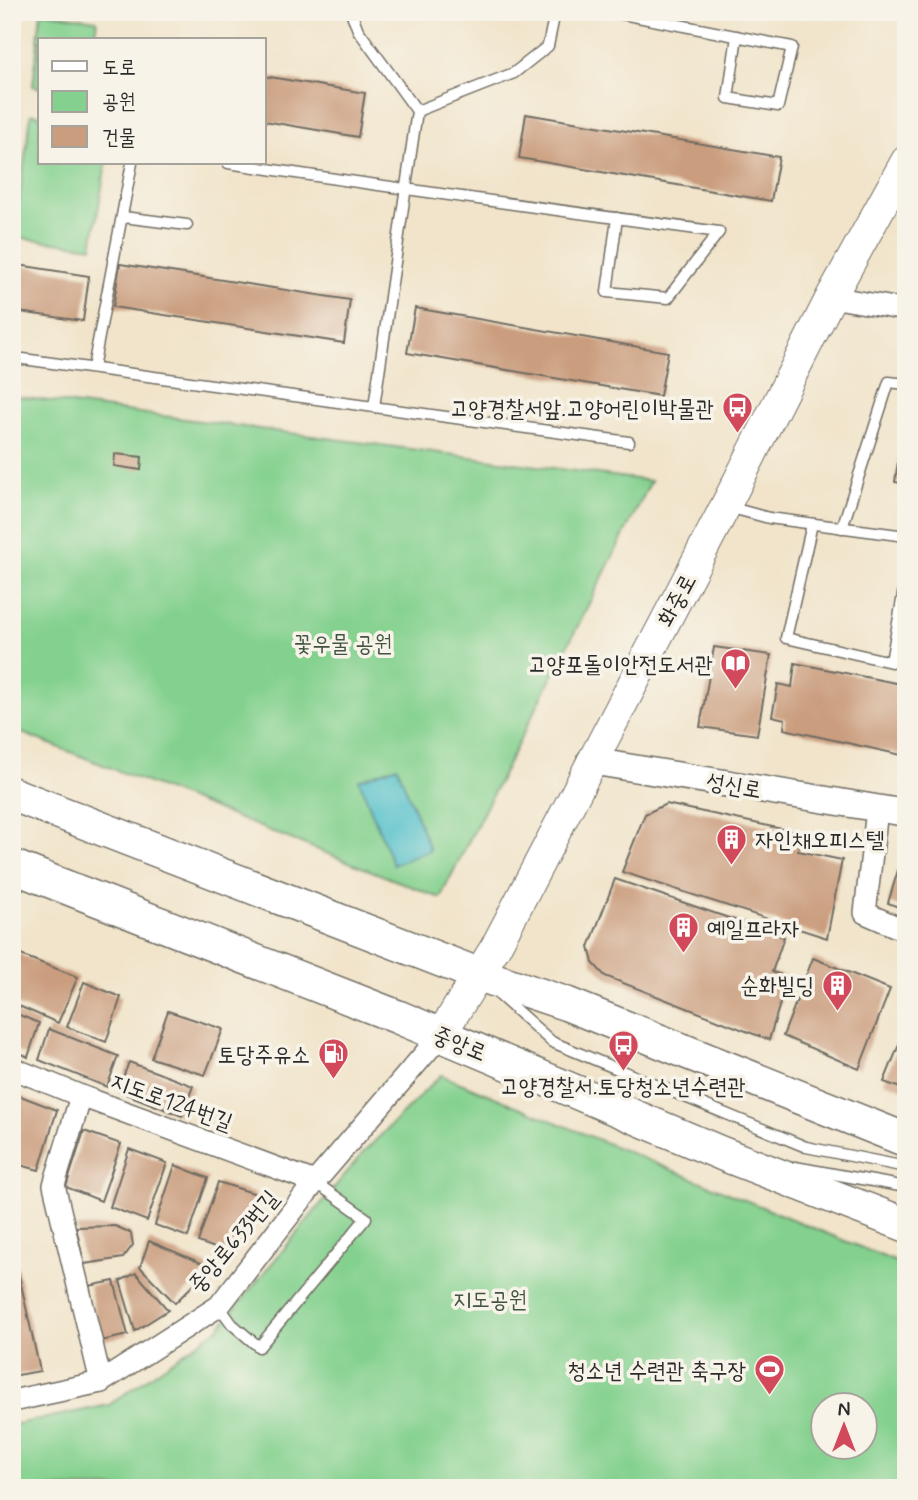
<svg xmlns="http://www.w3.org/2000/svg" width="918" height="1500" font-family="Mynerve,'Poor Story',sans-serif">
	<rect width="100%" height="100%" fill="#f7f3e8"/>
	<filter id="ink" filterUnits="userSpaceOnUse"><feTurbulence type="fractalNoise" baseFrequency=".0143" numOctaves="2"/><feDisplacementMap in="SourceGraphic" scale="14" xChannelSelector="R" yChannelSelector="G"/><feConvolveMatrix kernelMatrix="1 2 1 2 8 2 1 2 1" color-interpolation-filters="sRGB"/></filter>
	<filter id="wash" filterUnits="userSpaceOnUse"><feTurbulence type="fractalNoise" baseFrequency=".00686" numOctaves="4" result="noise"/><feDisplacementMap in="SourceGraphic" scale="28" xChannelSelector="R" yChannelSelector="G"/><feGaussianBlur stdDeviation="1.57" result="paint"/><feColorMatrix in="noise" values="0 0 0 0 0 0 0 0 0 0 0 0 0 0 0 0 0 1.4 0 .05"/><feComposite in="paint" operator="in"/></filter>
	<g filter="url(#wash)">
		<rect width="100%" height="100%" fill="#f1e4ca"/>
		<g fill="#84d18f" stroke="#587e5d" stroke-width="2" fill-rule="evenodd">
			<polygon points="41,12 97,20 94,40 40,40 40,88 33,86"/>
			<polygon points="31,114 40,115 40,163 106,163 92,247 14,237"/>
			<polygon points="12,396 651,481 440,898 12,729"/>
			<path d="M441,1075L906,1266V1488H12V1425L109,1405L219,1328L361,1155ZM824,1406H866V1448H824Z"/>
		</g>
		<polygon fill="#54c1cb" stroke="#40767b" stroke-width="2" points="397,766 430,850 393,865 359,780"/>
		<g id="blocks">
			<g fill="#ca9d7e">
				<polygon points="264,76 365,93 358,137 264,121"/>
				<polygon points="526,114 779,157 771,201 519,158"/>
				<polygon points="12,264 89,276 83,321 12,311"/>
				<polygon points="120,264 350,300 344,343 113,307"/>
				<polygon points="415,308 668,352 660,396 407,353"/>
				<polygon points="904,423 906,423 906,484 895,482"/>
				<polygon points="115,454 142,457 141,470 114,466"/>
				<polygon points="714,647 771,655 757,735 700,727"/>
				<polygon points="795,663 906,685 906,756 784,729 785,719 772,716 778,684 792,687"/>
				<polygon points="666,804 801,833 798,851 842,860 827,938 622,872 645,814"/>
				<polygon points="906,844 906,910 888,903"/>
				<polygon points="615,879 784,937 772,972 788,977 769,1040 605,976 593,963 589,947"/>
				<polygon points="13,952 78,977 58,1023 12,1003"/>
				<polygon points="813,958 890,989 859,1069 783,1036"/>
				<polygon points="84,982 121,997 106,1042 67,1027"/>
				<polygon points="168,1011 223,1029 205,1075 151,1058"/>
				<polygon points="12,1012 39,1023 28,1057 12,1049"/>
				<polygon points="906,1027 906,1090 884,1082"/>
				<polygon points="49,1029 118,1056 107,1087 39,1060"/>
				<polygon points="129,1062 193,1086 182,1116 118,1091"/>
				<polygon points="18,1095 57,1110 39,1170 12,1163 12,1117"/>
				<polygon points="84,1131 121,1144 101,1201 66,1187"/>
				<polygon points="129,1149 167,1163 147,1221 110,1207"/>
				<polygon points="175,1165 208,1178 188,1237 155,1225"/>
				<polygon points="218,1182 256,1194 234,1255 198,1242"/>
				<polygon points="115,1226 131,1233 133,1245 123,1258 84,1264 76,1227"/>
				<polygon points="149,1241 211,1267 175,1303 140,1267"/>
				<polygon points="12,1243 40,1371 12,1376"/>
				<polygon points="136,1273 168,1310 135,1331 120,1281"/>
				<polygon points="114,1281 128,1335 101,1341 89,1286"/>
			</g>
		</g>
	</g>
	<g filter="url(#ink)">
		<use href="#blocks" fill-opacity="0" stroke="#706c63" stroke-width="2"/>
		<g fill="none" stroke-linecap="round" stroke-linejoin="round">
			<defs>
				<g id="service">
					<polyline points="351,12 358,30 417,111 374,407"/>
					<polyline points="612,12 792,47 778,106 728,98 737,36"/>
					<polyline points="417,111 514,73 548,46 555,12"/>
					<path d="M228,163C392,188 555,210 719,232L668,298L607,292L617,218"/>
					<polyline points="123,217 187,225"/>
					<polyline points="23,359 629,442"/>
					<polyline points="93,368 132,163"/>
					<polyline points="728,507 769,518 906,536"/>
					<polyline points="812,524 786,638 891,662 906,578"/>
					<polyline points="842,528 889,382 906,384"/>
					<polyline points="498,994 552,1042 806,1147 906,1167"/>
					<polyline points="795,1167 906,1187"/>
					<polyline points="219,1306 232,1324 259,1347 366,1218 315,1182"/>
				</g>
				<g id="minor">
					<polyline points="831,297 906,310"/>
					<polyline points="877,810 865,913 906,931"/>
					<polyline points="12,1068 81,1096 315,1182"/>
					<polyline points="81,1096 54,1185 101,1382"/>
					<polyline points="12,1401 101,1382 219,1306 315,1182 440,1036"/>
				</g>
				<polyline id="tertiary" points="590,761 906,813"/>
				<polyline id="secondary" points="440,1036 495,948 725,507 831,297 906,161"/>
				<g id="primary">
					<polyline points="12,794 477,974 567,1004 906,1140"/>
					<polyline points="12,866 398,1017 723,1154 906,1225"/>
				</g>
			</defs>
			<use href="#service" stroke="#706c63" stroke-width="13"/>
			<use href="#minor" stroke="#706c63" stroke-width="24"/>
			<use href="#tertiary" stroke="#706c63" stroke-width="29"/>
			<use href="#secondary" stroke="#706c63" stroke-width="32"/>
			<use href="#primary" stroke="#706c63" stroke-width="36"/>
			<use href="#service" stroke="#fff" stroke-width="10"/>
			<use href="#minor" stroke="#fff" stroke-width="21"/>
			<use href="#tertiary" stroke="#fff" stroke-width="26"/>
			<use href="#secondary" stroke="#fff" stroke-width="30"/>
			<use href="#primary" stroke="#fff" stroke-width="33"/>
		</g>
	</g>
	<defs>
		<symbol id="bus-pin" viewBox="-11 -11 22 30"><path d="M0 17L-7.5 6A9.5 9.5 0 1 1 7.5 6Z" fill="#d1495b" stroke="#f7f3e8"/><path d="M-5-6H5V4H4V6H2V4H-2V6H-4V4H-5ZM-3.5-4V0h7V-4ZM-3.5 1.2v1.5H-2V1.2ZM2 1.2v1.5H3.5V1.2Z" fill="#fff"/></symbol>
		<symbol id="library-pin" viewBox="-11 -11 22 30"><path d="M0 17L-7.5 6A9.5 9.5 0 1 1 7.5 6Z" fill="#d1495b" stroke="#f7f3e8"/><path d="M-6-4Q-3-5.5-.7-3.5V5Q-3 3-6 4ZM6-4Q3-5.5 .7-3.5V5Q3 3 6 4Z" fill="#fff"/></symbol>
		<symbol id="building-pin" viewBox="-11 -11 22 30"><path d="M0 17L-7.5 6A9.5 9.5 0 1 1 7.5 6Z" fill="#d1495b" stroke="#f7f3e8"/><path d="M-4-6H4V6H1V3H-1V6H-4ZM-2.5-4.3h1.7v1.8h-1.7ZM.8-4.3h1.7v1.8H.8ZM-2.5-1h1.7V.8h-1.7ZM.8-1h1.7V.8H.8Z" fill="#fff"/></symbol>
		<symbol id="fuel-pin" viewBox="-11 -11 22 30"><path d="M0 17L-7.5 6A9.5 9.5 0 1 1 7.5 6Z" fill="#d1495b" stroke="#f7f3e8"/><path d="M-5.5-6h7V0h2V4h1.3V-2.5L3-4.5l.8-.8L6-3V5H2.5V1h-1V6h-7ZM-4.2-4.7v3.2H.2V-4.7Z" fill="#fff"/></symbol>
		<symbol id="stadium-pin" viewBox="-11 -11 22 30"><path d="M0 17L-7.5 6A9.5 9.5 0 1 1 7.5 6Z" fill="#d1495b" stroke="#f7f3e8"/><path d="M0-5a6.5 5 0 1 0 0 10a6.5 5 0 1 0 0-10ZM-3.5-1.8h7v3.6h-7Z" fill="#fff"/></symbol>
	</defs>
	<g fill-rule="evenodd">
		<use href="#bus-pin" x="720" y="390" width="35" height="47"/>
		<use href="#library-pin" x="718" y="646" width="35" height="47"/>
		<use href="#building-pin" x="714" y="822" width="35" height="47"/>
		<use href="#building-pin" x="666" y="910" width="35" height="47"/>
		<use href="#building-pin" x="820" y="968" width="35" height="47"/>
		<use href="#bus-pin" x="606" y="1028" width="35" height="47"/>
		<use href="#fuel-pin" x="316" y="1036" width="35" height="47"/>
		<use href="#stadium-pin" x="752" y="1352" width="35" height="47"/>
	</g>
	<g text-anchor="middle" stroke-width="7" stroke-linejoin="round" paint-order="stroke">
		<g font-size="23" fill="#2b2b2b" stroke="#f7f3e8" text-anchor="end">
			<text x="714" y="416">고양경찰서앞.고양어린이박물관</text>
			<text x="713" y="672">고양포돌이안전도서관</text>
			<text x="755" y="847" text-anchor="start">자인채오피스텔</text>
			<text x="707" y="936" text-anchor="start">예일프라자</text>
			<text x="814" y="993">순화빌딩</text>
			<text x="310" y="1062">토당주유소</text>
			<text x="623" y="1094" text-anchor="middle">고양경찰서.토당청소년수련관</text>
			<text x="746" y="1378">청소년 수련관 축구장</text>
		</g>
		<g font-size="23" fill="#2b2b2b" stroke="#f7f3e8">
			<text transform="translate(676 600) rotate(-62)" y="8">화중로</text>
			<text transform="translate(734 785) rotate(10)" y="8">성신로</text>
			<text transform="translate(460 1043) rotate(22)" y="8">중앙로</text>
			<text transform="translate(172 1101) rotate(20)" y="8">지도로124번길</text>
			<text transform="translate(233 1241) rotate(-50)" y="8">중앙로633번길</text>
		</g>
		<g font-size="23" fill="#415444" stroke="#f7f3e8">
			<text x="343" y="651">꽃우물 공원</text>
			<text x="490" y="1307">지도공원</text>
		</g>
	</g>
	<rect width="918" height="1500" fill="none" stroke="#f7f3e8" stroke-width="42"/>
	<rect x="38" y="38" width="228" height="126" fill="#f7f3e8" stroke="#a5a39c" stroke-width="2"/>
	<rect x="52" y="61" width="35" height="10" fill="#ffffff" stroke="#a5a39c" stroke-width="2"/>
	<text x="102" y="74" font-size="21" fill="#2b2b2b">도로</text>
	<rect x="52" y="91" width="35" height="21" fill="#84d18f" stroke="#a5a39c" stroke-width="2"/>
	<text x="102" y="108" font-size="21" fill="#2b2b2b">공원</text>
	<rect x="52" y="126" width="35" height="21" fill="#ca9d7e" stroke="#a5a39c" stroke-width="2"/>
	<text x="102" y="144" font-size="21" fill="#2b2b2b">건물</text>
	<g transform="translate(844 1426)"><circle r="33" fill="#f7f3e8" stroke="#a5a39c" stroke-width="2"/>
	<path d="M0-5L12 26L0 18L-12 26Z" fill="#d1495b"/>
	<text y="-10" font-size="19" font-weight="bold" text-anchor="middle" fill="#2b2b2b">N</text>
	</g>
</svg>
